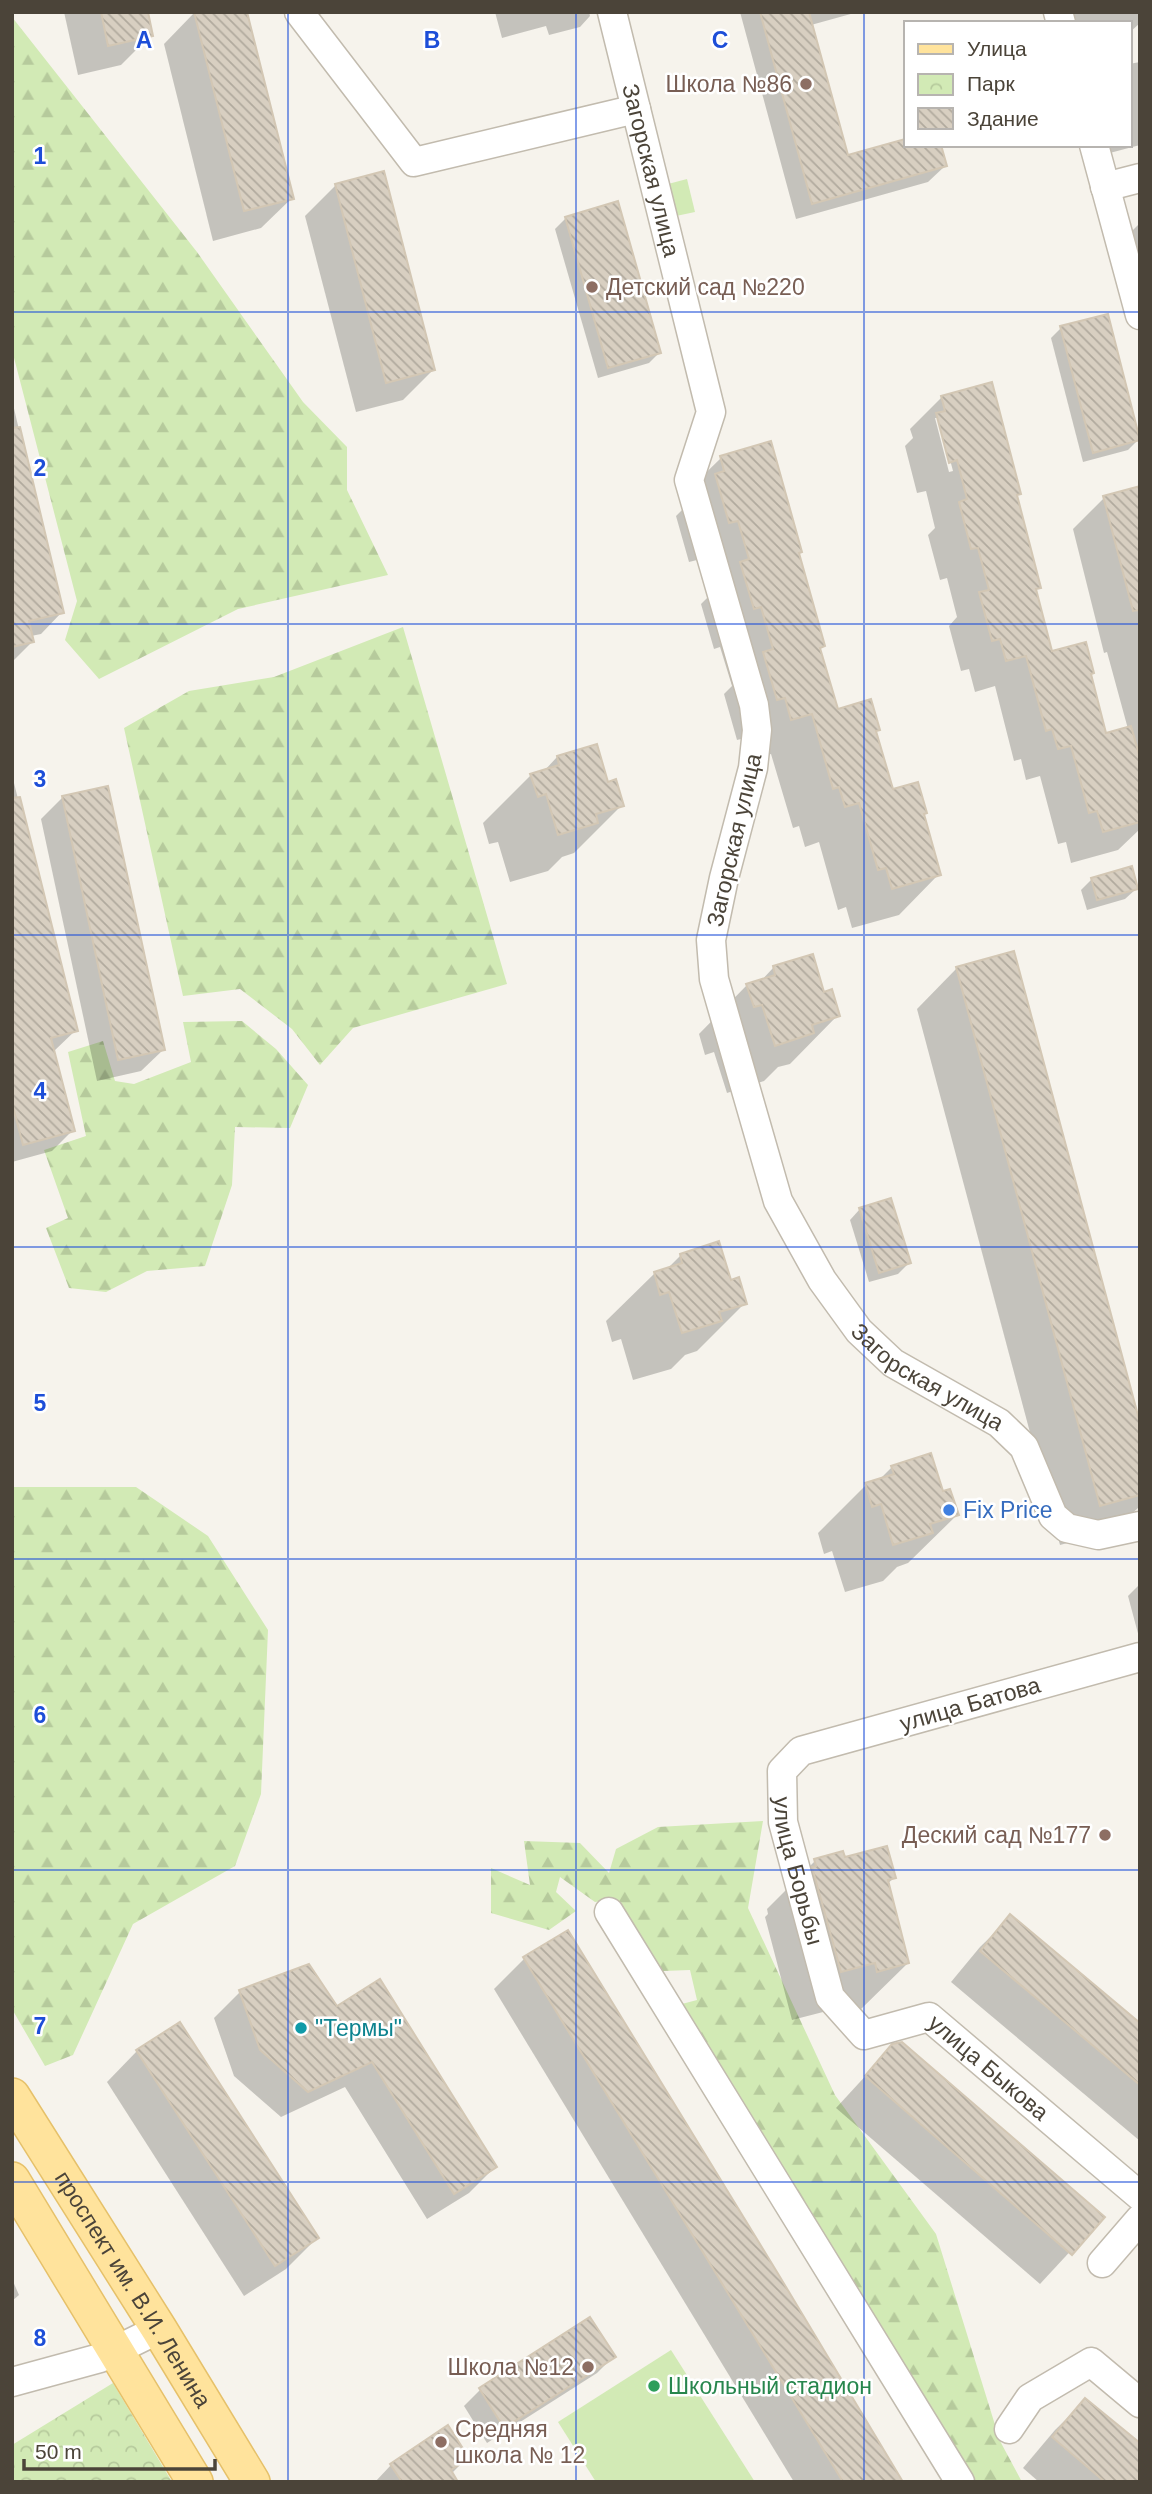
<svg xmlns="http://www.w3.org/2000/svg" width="1152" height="2494" font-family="Helvetica,sans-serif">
	<defs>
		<pattern id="forest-firs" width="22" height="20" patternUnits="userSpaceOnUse" patternTransform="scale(1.75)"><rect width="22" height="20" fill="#d2eab5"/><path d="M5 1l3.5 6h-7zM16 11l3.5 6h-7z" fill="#b6ca9c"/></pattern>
		<pattern id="park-crowns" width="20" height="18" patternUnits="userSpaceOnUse" patternTransform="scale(1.75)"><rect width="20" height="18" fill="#d2eab5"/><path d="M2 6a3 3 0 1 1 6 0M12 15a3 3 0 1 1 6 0" fill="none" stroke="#b6ca9c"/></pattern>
		<pattern id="building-back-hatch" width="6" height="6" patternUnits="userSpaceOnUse" patternTransform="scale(1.75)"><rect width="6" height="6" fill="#d8cfc1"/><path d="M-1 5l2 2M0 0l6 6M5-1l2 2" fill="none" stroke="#b1aa9e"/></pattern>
	</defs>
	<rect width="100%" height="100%" fill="#f6f3ec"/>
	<g fill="#d2eab5">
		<polygon points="687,179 695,212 676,216 668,184"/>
		<polygon points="671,2350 755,2482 596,2482 558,2422"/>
	</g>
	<g fill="url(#forest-firs)">
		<polygon points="12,17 197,252 303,402 347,447 347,490 388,575 238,609 99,679 65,640 77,601 12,350"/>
		<polygon points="403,627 507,984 353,1028 320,1065 292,1029 240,989 183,996 124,728 189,691 274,677"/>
		<polygon points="242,1021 276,1049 308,1085 290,1128 235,1127 232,1185 205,1266 147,1271 106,1292 69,1288 46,1228 68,1218 44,1150 86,1136 68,1052 103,1041 115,1081 134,1084 191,1062 183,1022"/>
		<polygon points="12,1487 136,1487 208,1536 268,1630 261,1794 235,1866 133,1924 73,2055 45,2066 12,2009"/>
		<polygon points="763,1821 748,1908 835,2095 936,2234 1000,2441 1022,2482 972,2482 678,2005 697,2000 690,1970 663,1971 614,1899 595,1902 560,1877 556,1892 576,1911 549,1930 491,1913 491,1868 530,1885 524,1841 580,1843 609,1873 616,1849 658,1827"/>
	</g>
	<polygon fill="url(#park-crowns)" points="113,2383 172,2482 12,2482 12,2445"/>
	<g fill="#0003" fill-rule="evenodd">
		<polygon points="64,12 146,12 151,35 121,65 78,75"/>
		<polygon points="495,12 589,12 590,16 580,27 549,35 546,26 502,38"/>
		<polygon points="740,12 858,12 811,25 847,157 905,141 905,145 945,166 928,182 796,219"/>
		<polygon points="1054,12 1140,12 1140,23 1129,33 1129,23 1057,23"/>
		<polygon points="194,13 292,198 261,228 213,241 164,44"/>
		<polygon points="1140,62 1140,145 1106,154 1104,145 1129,145 1129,64"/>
		<polygon points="382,173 434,369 403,400 356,412 305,216 335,186"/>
		<polygon points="566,218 660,352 649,363 598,378 555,229"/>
		<polygon points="1140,223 1140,301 1124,239"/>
		<polygon points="1061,328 1139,439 1128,450 1083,462 1051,338"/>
		<path d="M942,397L1016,496L1039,587L1035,592L1051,653L1092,673L1089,676L1105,735L1128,729L1107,652L1104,653L1073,529L1104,498L1140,488V829L1118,850L1071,863L1066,842L1058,844L1040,776L1026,780L1021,759L1014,761L995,686L975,692L969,669L961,671L949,626L957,617L947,578L940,580L928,535L935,528L926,491L917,493L905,446L913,438L910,429ZM935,418H939L953,471L949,472Z"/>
		<polygon points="12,400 62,612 41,634 31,636 32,642 12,662"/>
		<polygon points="721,458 800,552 797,555 823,645 819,650 836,711 878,730 875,733 892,792 926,813 922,816 939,874 899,915 852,928 846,907 838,910 819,842 805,847 799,826 793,828 771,754 751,760 745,738 737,740 724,694 732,686 720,647 714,649 701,604 708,597 697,560 689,562 676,516 683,509 680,498"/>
		<polygon points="557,757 607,784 622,805 574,853 562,857 548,871 510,882 498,842 489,844 483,823 531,775 544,771"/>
		<polygon points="12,775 76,1030 53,1052 73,1130 52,1151 12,1162"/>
		<polygon points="62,798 163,1050 141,1071 97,1081 41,819"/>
		<polygon points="1092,879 1136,889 1125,899 1087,910 1081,890"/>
		<polygon points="773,968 823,994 838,1015 790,1064 778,1067 764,1081 727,1093 714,1052 705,1055 699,1034 747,985 760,982"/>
		<polygon points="957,968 1140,1429 1140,1506 1115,1530 1060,1545 917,1009"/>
		<polygon points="860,1209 909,1263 898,1274 869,1282 850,1220"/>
		<polygon points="681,1255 730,1282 745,1303 697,1351 685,1355 671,1369 633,1380 621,1339 612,1342 606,1321 655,1273 667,1269"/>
		<polygon points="892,1467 941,1494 957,1515 908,1563 897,1567 883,1581 845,1592 832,1551 824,1554 818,1533 866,1485 878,1481"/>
		<polygon points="1140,1584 1140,1641 1128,1596"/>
		<polygon points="843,1859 894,1878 887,1884 908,1963 859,2011 829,2019 827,2011 792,2020 765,1917 768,1914 767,1909 815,1861"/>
		<polygon points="1011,1917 1140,2026 1140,2141 951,1982 980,1947"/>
		<polygon points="524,1959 901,2482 794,2482 494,1989"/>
		<polygon points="240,1992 336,2008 495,2167 469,2193 427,2219 345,2087 281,2117 234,2076 214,2018"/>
		<polygon points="893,2046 1102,2217 1040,2284 836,2108"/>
		<polygon points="137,2051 317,2238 286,2269 244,2296 107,2082"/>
		<polygon points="12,2279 19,2295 12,2301"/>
		<polygon points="614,2356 597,2373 487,2443 464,2406 480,2390"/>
		<polygon points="1086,2400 1140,2482 1039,2482 1023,2468 1055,2430"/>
		<polygon points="467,2458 451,2474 456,2482 375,2482 391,2465"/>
	</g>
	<g fill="url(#building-back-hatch)" stroke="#d3c7b4" stroke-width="2">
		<polygon points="101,12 148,12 153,36 108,46"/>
		<polygon points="194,12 247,12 294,199 244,211"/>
		<polygon points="760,12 809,12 848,155 905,139 905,145 941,145 947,166 812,204"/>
		<polygon points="384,171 435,370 386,383 335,184"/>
		<polygon points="618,201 661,353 608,368 565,217"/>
		<polygon points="1108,314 1140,440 1093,453 1060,326"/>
		<polygon points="992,382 1021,494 1017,495 1041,588 1036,589 1052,651 1086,642 1094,673 1091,674 1106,733 1131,726 1140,758 1140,822 1103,832 1097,811 1089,813 1071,746 1058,749 1052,729 1046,731 1026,656 1006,661 1000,639 992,641 979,592 989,590 978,548 971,549 959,502 967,499 957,460 949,463 936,413 945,411 941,396"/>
		<polygon points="20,427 64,613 29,621 34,642 12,647 12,428"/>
		<polygon points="771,441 802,552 799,553 825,646 820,648 838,709 871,699 880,730 876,731 893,789 918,782 927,813 924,814 941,875 892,889 886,868 878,870 859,803 845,807 839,787 833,789 812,714 791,720 785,698 777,700 763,652 773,649 761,607 754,609 740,562 749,559 738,521 729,523 715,474 724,471 720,456"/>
		<polygon points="1140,486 1140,610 1133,611 1103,496"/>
		<polygon points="597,744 608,782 616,779 624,806 596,814 598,823 558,835 546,794 538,797 530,774 559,765 557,756"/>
		<polygon points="108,786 165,1050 118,1060 62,796"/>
		<polygon points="20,797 78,1031 51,1038 75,1131 23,1145 12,1103 12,798"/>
		<polygon points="1132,866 1138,889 1097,900 1091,878"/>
		<polygon points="1014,951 1140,1423 1140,1495 1100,1506 956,967"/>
		<polygon points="813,954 824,992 832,989 840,1016 812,1025 814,1033 775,1046 762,1005 754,1007 746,984 775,975 773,966"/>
		<polygon points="891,1198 911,1263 879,1273 859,1208"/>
		<polygon points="719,1241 731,1280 739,1277 747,1304 719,1312 722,1321 682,1333 669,1292 660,1295 654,1272 682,1263 680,1254"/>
		<polygon points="931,1453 943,1491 950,1489 959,1515 930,1524 933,1533 893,1545 881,1504 872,1507 865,1483 894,1474 891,1466"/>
		<polygon points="887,1846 896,1878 888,1880 909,1963 877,1972 875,1963 841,1972 812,1867 816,1866 814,1859 843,1851 845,1857"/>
		<polygon points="1010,1914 1140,2023 1140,2085 980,1951"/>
		<polygon points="568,1930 777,2272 903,2482 843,2482 523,1957"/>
		<polygon points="309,1964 337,2006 380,1979 497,2167 454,2194 372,2062 308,2092 260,2050 239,1990"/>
		<polygon points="180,2022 319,2238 275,2266 136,2050"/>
		<polygon points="902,2042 1105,2217 1072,2255 865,2076 892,2044"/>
		<polygon points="590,2317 616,2357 504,2428 479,2388"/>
		<polygon points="1085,2398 1140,2443 1140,2482 1105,2482 1052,2437"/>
		<polygon points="448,2425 469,2458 451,2470 458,2482 402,2482 390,2464"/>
	</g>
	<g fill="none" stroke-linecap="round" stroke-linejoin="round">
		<defs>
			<g id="minor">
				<polyline points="299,12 414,162 636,109"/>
				<path id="s1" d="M612,12L711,412L689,480L754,705L757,730L753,768L724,878L711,940L714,979L778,1201L822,1280L859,1331L893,1363L999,1423L1024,1447L1053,1516L1067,1528L1098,1535L1140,1526"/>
				<polyline points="1058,12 1061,23"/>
				<polyline points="1094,145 1140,315"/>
				<polyline points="1105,187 1140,178"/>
				<path id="s2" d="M1140,1657L801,1751L782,1771L783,1822L830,1997L864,2035L929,2017L1140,2196"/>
				<polyline points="609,1912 960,2482"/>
				<polyline points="1102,2263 1140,2219"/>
				<polyline points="12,2382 100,2358 159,2329"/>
				<polyline points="1009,2429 1030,2398 1091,2362 1140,2403"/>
			</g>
			<g id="major">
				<path id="s3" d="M12,2096L159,2329L252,2482"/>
				<polyline points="12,2180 195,2482"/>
			</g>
		</defs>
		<use href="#minor" stroke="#c2bbae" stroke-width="31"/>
		<use href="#major" stroke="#e6c16a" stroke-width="38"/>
		<use href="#minor" stroke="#fff" stroke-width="28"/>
		<use href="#major" stroke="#ffe39c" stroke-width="35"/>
	</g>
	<path fill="none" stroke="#1d4ed8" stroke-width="2" stroke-opacity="0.55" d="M288,12V2482M576,12V2482M864,12V2482M12,312H1140M12,624H1140M12,935H1140M12,1247H1140M12,1559H1140M12,1870H1140M12,2182H1140"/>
	<g fill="#8d6e63" stroke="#fff" stroke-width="2.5">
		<circle cx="806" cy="84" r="7"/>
		<circle cx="592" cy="287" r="7"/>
		<circle cx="1105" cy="1835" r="7"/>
		<circle cx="588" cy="2367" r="7"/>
		<circle cx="441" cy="2442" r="7"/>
	</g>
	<circle fill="#3f7fe0" stroke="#fff" stroke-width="2.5" cx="949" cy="1510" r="7"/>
	<circle fill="#0f9aa8" stroke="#fff" stroke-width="2.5" cx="301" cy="2028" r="7"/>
	<circle fill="#2e9e5b" stroke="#fff" stroke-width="2.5" cx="654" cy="2386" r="7"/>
	<g text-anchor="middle" stroke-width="5" stroke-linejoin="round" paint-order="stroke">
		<g font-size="23" fill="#785e54" stroke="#fff" text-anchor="end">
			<text x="792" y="92">Школа №86</text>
			<text x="606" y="295" text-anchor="start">Детский сад №220</text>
			<text x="1091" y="1843">Деский сад №177</text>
			<text x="574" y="2375">Школа №12</text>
			<text x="455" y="2437" text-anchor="start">Средняя<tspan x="455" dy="26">школа № 12</tspan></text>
		</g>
		<g font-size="23" fill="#4b4439" stroke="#fff">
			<text dy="8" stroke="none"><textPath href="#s1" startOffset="163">Загорская улица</textPath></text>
			<text transform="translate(734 840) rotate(-77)" y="8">Загорская улица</text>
			<text dy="8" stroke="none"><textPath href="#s1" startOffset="1465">Загорская улица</textPath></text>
			<text transform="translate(970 1704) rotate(-16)" y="8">улица Батова</text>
			<text dy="8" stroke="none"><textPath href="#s2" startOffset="481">улица Борьбы</textPath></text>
			<text dy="8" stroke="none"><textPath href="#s2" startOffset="808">улица Быкова</textPath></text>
			<text dy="8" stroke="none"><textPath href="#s3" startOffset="228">проспект им. В.И. Ленина</textPath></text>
		</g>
		<g font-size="23" fill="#366cbe" stroke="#fff" text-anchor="start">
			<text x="963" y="1518">Fix Price</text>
		</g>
		<g font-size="23" fill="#0d838f" stroke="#fff" text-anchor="start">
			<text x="315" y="2036">"Термы"</text>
		</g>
		<g font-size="23" fill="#27864d" stroke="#fff" text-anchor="start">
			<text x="668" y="2394">Школьный стадион</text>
		</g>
	</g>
	<g font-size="23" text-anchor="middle" font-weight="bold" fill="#1d4ed8" stroke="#fff" stroke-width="5" stroke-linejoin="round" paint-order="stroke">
		<text x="144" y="48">A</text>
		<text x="432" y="48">B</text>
		<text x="720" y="48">C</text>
		<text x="40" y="164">1</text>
		<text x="40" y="476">2</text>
		<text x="40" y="787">3</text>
		<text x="40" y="1099">4</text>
		<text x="40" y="1411">5</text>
		<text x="40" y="1723">6</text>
		<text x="40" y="2034">7</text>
		<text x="40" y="2346">8</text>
	</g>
	<rect width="1152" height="2494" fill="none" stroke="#4b4439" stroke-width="28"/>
	<rect x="904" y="21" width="228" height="126" fill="#ffffff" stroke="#b7b4b0" stroke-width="2"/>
	<rect x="918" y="44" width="35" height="10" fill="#ffe39c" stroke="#b7b4b0" stroke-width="2"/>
	<text x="967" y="56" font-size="21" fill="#4b4439">Улица</text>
	<rect x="918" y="74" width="35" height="21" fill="url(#park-crowns)" stroke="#b7b4b0" stroke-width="2"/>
	<text x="967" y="91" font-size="21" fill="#4b4439">Парк</text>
	<rect x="918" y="108" width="35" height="21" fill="url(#building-back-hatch)" stroke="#b7b4b0" stroke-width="2"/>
	<text x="967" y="126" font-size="21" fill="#4b4439">Здание</text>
	<path d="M24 2459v10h191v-10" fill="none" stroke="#4b4439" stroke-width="3.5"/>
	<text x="35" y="2459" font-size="21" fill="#4b4439" stroke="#ffffff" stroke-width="5" paint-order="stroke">50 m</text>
</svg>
